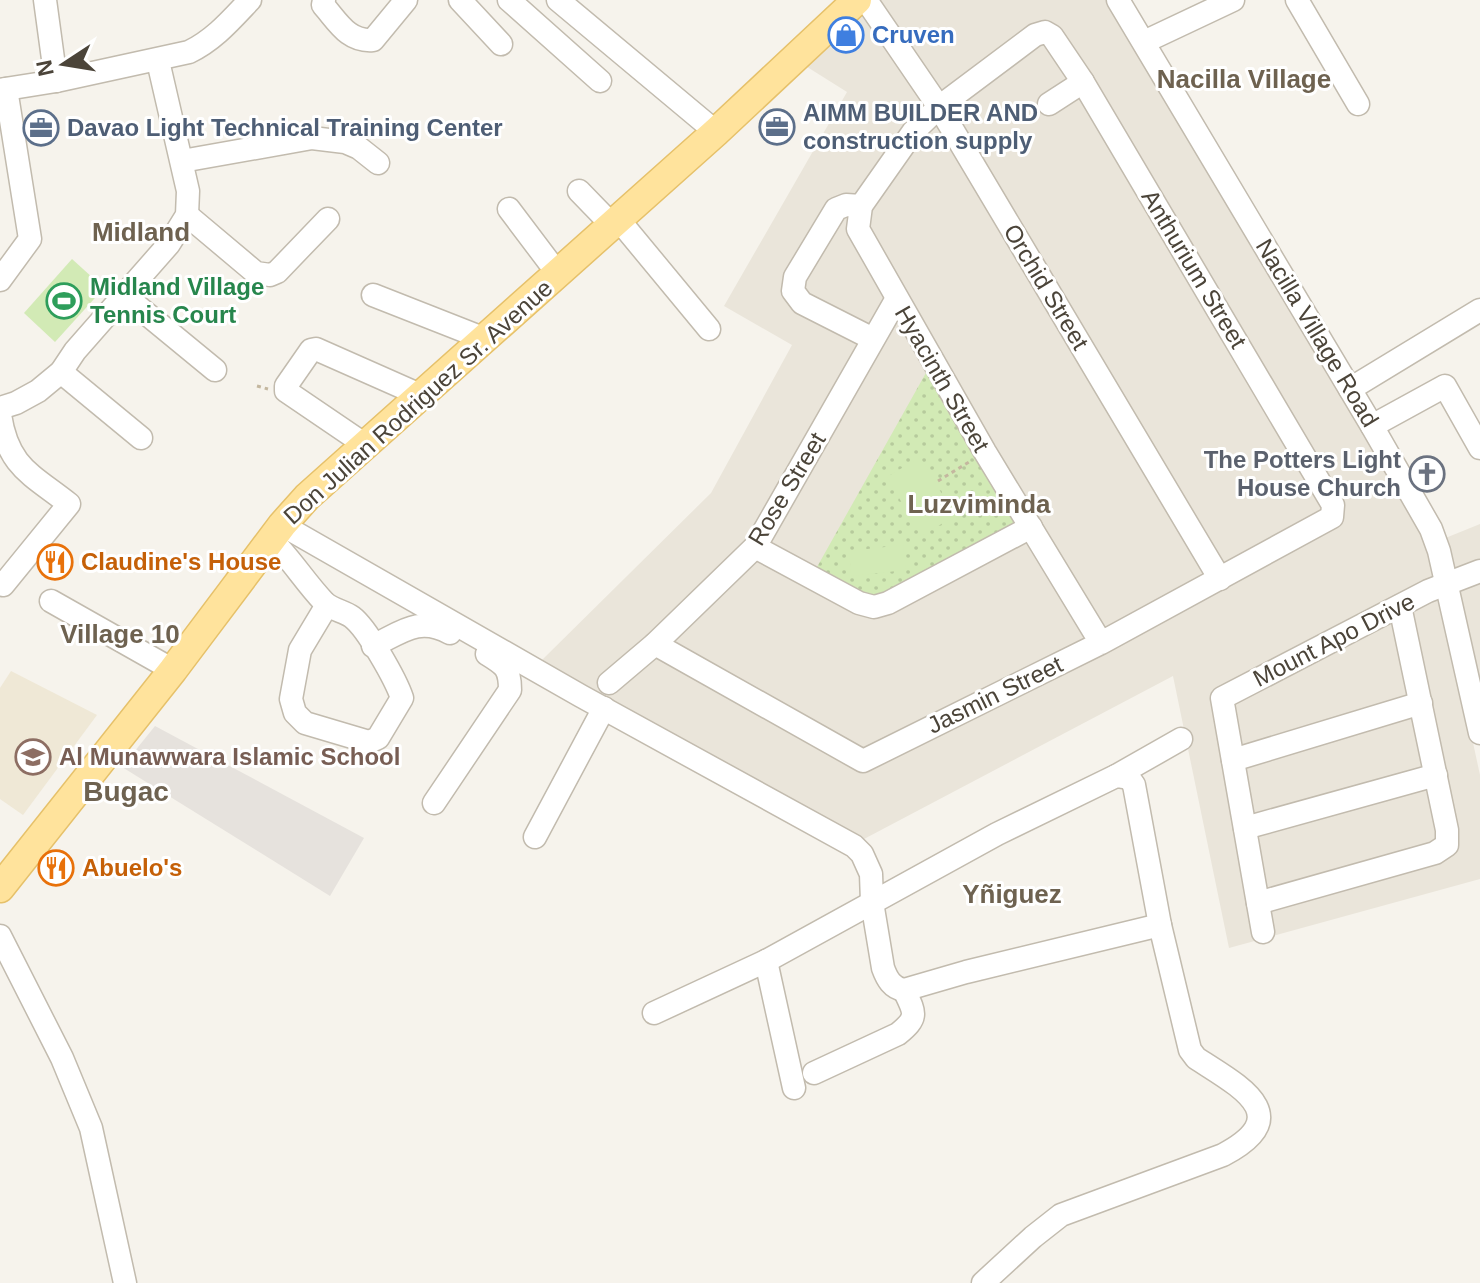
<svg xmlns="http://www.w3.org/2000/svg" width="1480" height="1283" font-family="Helvetica,sans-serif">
	<defs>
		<pattern id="park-dots" width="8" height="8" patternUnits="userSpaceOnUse" patternTransform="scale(2)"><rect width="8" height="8" fill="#d2eab5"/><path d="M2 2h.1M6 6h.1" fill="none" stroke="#b6ca9c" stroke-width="1.8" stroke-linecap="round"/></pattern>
	</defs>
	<rect width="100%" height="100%" fill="#f6f3ec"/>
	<g fill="#eae5da">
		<polygon points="878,0 1107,0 1430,544 1480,775 1480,879 1229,948 1173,676 864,839 692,747 542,660 711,493 792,345 724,306 847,92 804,65"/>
		<polygon points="1480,524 1480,698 1443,539"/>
	</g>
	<polygon fill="#e6e2dd" points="155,726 364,838 330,896 122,767"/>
	<polygon fill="#efe8d6" points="11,671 97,715 23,815 0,799 0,688"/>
	<path fill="url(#park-dots)" d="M927,371L1019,524L885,595C858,597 840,581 817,567Z"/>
	<g fill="#d2eab5">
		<polygon points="72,259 104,288 55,342 24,313"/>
		<polygon points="920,457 955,516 921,536 887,477"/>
		<polygon points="903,545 906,570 851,576 849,551"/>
	</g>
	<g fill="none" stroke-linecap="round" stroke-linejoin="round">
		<defs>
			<g id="minor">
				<polyline points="45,0 56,81"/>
				<path d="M324,0L323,5C338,22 348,42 373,40L406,0"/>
				<polyline points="460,0 501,44"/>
				<polyline points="509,0 600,81"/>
				<polyline points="558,0 716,132"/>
				<polyline points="866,0 939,107 1220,579"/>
				<polyline points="1118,0 1372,426 1431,529 1439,551 1480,733"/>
				<polyline points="1297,0 1358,104"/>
				<polyline points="1144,42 1233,0"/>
				<path d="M0,90L56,81L189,52C214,40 231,20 250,0"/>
				<polyline points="1049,104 1083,82"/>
				<polyline points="182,161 312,138 345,142 359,148 378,163"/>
				<polyline points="579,191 612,225"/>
				<polyline points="861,206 846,205 836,209 795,277 793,291 802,303 873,339"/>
				<polyline points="509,209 558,274"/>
				<polyline points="187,215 256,273 270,275 277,272 328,219"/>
				<polyline points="618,219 709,329"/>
				<polyline points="0,280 30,239 6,89"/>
				<polyline points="373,295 485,339"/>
				<polyline points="125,296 215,370"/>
				<polyline points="61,372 141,438"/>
				<polyline points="1350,389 1480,310"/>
				<polyline points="0,408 16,403 38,391 61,372 75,351 169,244 187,215 188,191 158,61"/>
				<path d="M0,415C8,467 31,474 69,504L3,585L0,582"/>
				<polyline points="1372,426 1445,386 1480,448"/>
				<polyline points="364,444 286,391 286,386 311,350 316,349 420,395"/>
				<path d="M282,525L581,696L854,846L862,854L871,874L872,902L883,968C887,979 892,988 904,990L966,972L1160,925"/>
				<path d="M271,539C291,559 305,582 324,602C332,610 344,611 352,617C367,628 396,680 402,698L378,738L369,742L305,723L295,713L291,699L300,650L327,605"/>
				<polyline points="755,547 859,603 874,607 888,603 1031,527"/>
				<polyline points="51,601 173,670"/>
				<polyline points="655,644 863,761 1101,643 1332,517 1333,505 1083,82 1052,36 1045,32 1035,35 939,107 913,132 861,206 858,229 985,452 1101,643"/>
				<path d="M373,646C402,632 419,616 450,633"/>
				<polyline points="609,683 655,644 755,547 896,300"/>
				<polyline points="1233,760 1421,703"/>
				<polyline points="1116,776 1181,739"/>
				<path d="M434,803L510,690C510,668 505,665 487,654"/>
				<polyline points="1245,828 1436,775"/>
				<polyline points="535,837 604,708"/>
				<polyline points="1258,903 1435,853 1447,845 1447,830 1400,606"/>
				<polyline points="1263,932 1222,698 1428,591 1480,571"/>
				<polyline points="0,936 62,1058 91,1128 125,1283"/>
				<polyline points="766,961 794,1088"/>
				<path d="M654,1013L766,961L997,834L1116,776L1129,778L1134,785L1160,925L1190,1050L1196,1058C1237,1085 1299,1115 1223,1155L1061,1215L1033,1237L983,1283"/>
				<path d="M814,1073L898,1034C919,1017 915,1013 904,990"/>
			</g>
			<polyline id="major" points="0,888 173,670 282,525 307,497 716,132 857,0"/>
		</defs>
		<use href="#minor" stroke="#c2bbae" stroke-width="25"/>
		<use href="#major" stroke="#e6c16a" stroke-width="31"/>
		<g stroke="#c4b79f" stroke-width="3" stroke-dasharray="4 4" stroke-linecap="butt">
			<polyline points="257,386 268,389"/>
			<polyline points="938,481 969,462"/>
		</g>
		<use href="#minor" stroke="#fff" stroke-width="22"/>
		<use href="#major" stroke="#ffe39c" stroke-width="28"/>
	</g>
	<defs>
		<symbol id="shop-ring" viewBox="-11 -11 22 22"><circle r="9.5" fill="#fff" stroke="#3f7fe0" stroke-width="1.5"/><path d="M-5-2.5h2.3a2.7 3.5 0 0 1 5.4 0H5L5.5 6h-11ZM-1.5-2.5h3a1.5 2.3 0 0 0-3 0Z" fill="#3f7fe0"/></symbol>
		<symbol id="office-ring" viewBox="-11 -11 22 22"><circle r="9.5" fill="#fff" stroke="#5c6f8a" stroke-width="1.5"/><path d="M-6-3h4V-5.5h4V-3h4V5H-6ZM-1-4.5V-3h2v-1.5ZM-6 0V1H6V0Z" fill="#5c6f8a"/></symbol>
		<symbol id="stadium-ring" viewBox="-11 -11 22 22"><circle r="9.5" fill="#fff" stroke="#2e9e5b" stroke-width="1.5"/><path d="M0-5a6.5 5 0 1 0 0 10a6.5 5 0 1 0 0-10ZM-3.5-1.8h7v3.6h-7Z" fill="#2e9e5b"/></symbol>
		<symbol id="church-ring" viewBox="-11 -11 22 22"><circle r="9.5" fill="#fff" stroke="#6b7280" stroke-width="1.5"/><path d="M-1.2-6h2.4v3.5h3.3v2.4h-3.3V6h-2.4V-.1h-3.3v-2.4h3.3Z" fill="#6b7280"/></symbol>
		<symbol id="restaurant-ring" viewBox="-11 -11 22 22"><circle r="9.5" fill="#fff" stroke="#e8710a" stroke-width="1.5"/><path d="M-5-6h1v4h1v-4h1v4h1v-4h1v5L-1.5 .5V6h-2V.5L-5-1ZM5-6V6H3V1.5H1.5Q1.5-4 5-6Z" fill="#e8710a"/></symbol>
		<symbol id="school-ring" viewBox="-11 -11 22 22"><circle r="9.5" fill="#fff" stroke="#8d6e63" stroke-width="1.5"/><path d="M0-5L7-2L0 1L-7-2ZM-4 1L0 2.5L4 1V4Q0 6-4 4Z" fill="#8d6e63"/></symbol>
	</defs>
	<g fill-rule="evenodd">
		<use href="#shop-ring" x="826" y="15" width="40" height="40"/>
		<use href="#office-ring" x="757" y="107" width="40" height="40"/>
		<use href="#office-ring" x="21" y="108" width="40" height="40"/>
		<use href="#stadium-ring" x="44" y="281" width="40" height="40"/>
		<use href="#church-ring" x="1407" y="454" width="40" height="40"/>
		<use href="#restaurant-ring" x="35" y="542" width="40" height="40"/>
		<use href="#school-ring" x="13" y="737" width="40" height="40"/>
		<use href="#restaurant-ring" x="36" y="848" width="40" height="40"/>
	</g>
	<g text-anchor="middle" stroke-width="6" stroke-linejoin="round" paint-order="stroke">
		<g font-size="24" font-weight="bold" fill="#366cbe" stroke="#fff" text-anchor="start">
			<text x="872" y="43">Cruven</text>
		</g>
		<g font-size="24" font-weight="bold" fill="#4e5e75" stroke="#fff" text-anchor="start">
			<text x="803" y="121">AIMM BUILDER AND<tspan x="803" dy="28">construction supply</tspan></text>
			<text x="67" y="136">Davao Light Technical Training Center</text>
		</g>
		<g font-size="24" fill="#4b4439" stroke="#fff">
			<text transform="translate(1194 269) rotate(59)" y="8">Anthurium Street</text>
			<text transform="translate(1046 287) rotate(59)" y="8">Orchid Street</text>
			<text transform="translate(1317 333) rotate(59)" y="8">Nacilla Village Road</text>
			<text transform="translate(942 379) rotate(60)" y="8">Hyacinth Street</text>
			<text transform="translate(418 402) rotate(-42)" y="8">Don Julian Rodriguez Sr. Avenue</text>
			<text transform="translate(787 489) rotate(-59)" y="8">Rose Street</text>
			<text transform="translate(1334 640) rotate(-27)" y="8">Mount Apo Drive</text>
			<text transform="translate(995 695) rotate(-26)" y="8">Jasmin Street</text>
		</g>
		<g font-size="24" font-weight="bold" fill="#27864d" stroke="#fff" text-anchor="start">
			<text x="90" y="295">Midland Village<tspan x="90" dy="28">Tennis Court</tspan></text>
		</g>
		<g font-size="24" font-weight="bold" fill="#5b616d" stroke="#fff" text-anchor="end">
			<text x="1401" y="468">The Potters Light<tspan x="1401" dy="28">House Church</tspan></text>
		</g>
		<g font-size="24" font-weight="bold" fill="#c56008" stroke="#fff" text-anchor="start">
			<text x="81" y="570">Claudine's House</text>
			<text x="82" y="876">Abuelo's</text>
		</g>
		<g font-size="24" font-weight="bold" fill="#785e54" stroke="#fff" text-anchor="start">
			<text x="59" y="765">Al Munawwara Islamic School</text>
		</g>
		<g font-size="26" font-weight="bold" fill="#6e6250" stroke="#fff">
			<text x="1244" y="88">Nacilla Village</text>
			<text x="141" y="241">Midland</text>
			<text x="979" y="513">Luzviminda</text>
			<text x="120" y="643">Village 10</text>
			<text x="1012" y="903">Yñiguez</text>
		</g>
		<g font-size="28" font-weight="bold" fill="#6e6250" stroke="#fff">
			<text x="126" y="801">Bugac</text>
		</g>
	</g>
	<g transform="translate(64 64) rotate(258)" stroke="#ffffff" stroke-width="6" paint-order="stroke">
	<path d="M0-6L14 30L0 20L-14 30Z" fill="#4b4439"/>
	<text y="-12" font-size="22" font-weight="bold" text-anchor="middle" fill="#4b4439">N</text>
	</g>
</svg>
